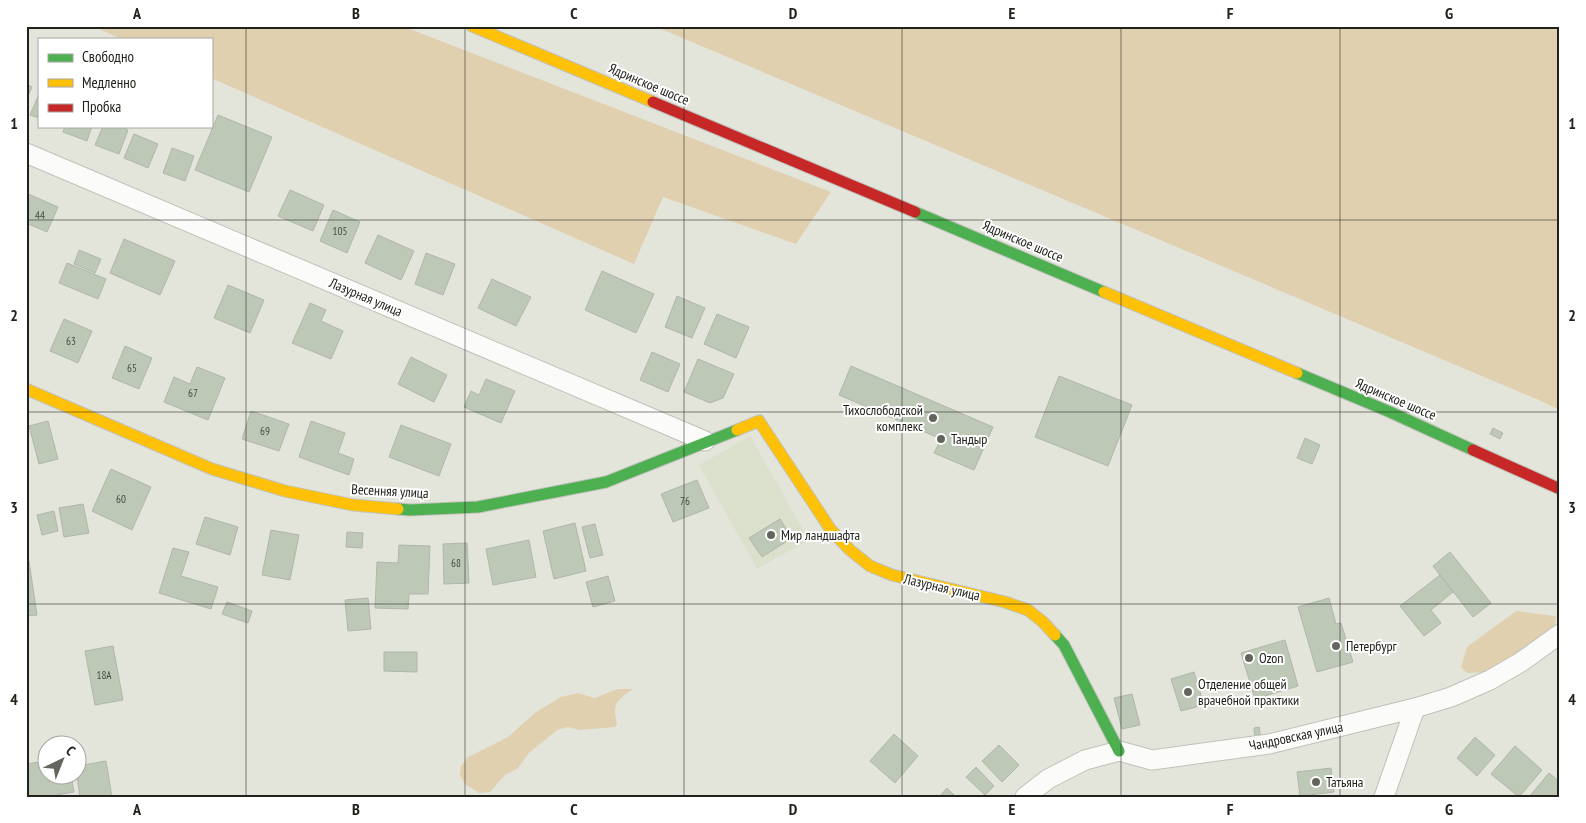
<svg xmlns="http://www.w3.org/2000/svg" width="1586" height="823" font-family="'PT Sans Narrow',sans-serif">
	<rect width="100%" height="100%" fill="#e3e5db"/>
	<polygon fill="#dbe0cd" points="750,436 809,540 757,569 699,465"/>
	<g fill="#e0d0b0">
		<polygon points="93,26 402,26 831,192 796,244 663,197 634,264 211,78 211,39 121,39"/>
		<polygon points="654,26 1560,26 1560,410 1541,401"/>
		<polygon points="1516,611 1556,616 1555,626 1489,672 1467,673 1461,667 1467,647"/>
		<path d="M618,689H633C616,701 612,703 617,724L615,727L579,730L568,727L557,730L529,753L518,768L505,775L490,792L479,793L466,785L460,775L461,766L468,757L508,737L536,712L561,697L578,693L594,698Z"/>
	</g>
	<g fill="#bdc8b6" stroke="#b2b5ae">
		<polygon points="26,84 32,87 26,100"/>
		<polygon points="39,94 39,118 30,115"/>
		<polygon points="218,115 272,137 249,192 195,170"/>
		<polygon points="65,126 92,126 87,141 63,132"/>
		<polygon points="103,126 119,126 128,130 119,154 95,145"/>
		<polygon points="134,134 158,144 148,168 124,158"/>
		<polygon points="172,148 194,156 185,181 163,173"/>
		<polygon points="290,190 324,205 313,231 278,216"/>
		<polygon points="26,193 58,207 47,232 26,223"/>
		<polygon points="333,210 360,222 347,253 320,241"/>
		<polygon points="378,235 414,251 401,280 365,263"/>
		<polygon points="124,239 175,261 160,295 110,273"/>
		<polygon points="79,250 101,259 95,273 74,264"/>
		<polygon points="426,253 455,264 443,295 415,284"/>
		<polygon points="67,263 106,279 98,299 59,283"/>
		<polygon points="602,271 654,294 636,333 585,310"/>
		<polygon points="492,279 531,297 516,326 478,308"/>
		<polygon points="228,285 264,300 250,333 214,318"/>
		<polygon points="677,296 705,308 692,338 665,327"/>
		<polygon points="310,303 326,310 321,321 343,331 331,359 292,343"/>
		<polygon points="717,314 749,327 736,358 704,344"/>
		<polygon points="64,319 92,331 78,363 50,351"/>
		<polygon points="125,346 152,358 139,389 112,378"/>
		<polygon points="652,352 680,364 668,392 640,380"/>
		<polygon points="411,357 447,375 434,402 398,384"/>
		<polygon points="698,359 734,374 723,398 710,403 684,392"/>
		<polygon points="851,366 993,427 974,470 934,453 941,439 839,395"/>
		<polygon points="197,367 225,378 208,420 164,402 174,377 190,384"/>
		<polygon points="1059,376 1132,405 1108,466 1035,437"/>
		<polygon points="486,379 515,391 501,423 464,407 471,391 479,395"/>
		<polygon points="251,411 289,424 279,451 242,439"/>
		<polygon points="48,421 58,459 39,464 29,426"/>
		<polygon points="311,421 345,433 338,453 354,459 349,475 299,457"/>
		<polygon points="401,425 451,444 439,476 389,457"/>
		<polygon points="1493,428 1503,433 1500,439 1490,434"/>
		<polygon points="1305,438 1320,445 1312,464 1297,458"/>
		<polygon points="111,469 151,487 132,530 92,511"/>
		<polygon points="697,480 709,508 673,522 661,494"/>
		<polygon points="83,504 89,533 64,537 59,508"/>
		<polygon points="54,511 58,531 42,535 37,515"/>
		<polygon points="205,517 238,527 230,555 196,544"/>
		<polygon points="780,519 792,538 762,557 749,538"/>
		<polygon points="575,523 586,571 554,579 543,531"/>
		<polygon points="595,524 603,555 590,558 582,527"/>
		<polygon points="271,530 299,535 290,580 262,575"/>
		<polygon points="347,532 363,533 362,548 346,547"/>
		<polygon points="529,540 536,577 493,585 486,549"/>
		<polygon points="467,543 469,583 444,584 443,544"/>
		<polygon points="399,545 430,546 428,594 409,594 408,609 375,608 377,562 398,563"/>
		<polygon points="173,548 189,552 181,576 218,587 211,609 159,593"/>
		<polygon points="1450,552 1491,603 1473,617 1433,566"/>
		<polygon points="26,561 29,561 37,615 26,616"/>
		<polygon points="1440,575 1453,592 1431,610 1441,623 1424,636 1400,606"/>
		<polygon points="608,576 615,601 593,607 586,582"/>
		<polygon points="368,598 371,629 348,631 345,600"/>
		<polygon points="1329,598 1336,624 1341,623 1353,662 1317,672 1298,607"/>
		<polygon points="227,602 252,611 248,623 222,614"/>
		<polygon points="1285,640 1298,686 1255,699 1241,653"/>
		<polygon points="113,646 123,700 95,705 85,651"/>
		<polygon points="384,652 417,652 417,672 384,671"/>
		<polygon points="1194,672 1204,705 1181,711 1171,679"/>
		<polygon points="1132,694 1140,725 1122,729 1114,698"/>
		<polygon points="1259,727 1261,739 1255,739 1254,728"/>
		<polygon points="894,734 918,756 895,783 870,761"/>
		<polygon points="1475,737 1495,755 1477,776 1457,758"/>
		<polygon points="999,745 1019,765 1002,782 982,761"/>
		<polygon points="1515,746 1542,770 1519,797 1491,774"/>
		<polygon points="48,761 48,776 71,776 74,792 45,797 26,797 26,764"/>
		<polygon points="106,761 112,797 80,797 77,776 78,766"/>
		<polygon points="976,767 994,786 985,795 966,777"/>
		<polygon points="1331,768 1334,792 1300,796 1297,772"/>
		<polygon points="1549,773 1560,782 1560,797 1529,797"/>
		<polygon points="947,788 956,797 939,797"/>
	</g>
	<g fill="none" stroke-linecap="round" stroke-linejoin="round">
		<defs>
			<g id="street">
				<polyline points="26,153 705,441"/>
				<polyline points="1025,797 1048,779 1085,760 1119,751 1152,760 1269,744 1415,708 1451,697 1490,680 1521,662 1560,634"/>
				<polyline points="1384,797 1415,708"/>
			</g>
			<g id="fast">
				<polyline points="915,212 1104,292"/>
				<polyline points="1297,373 1390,412 1473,450"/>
				<polyline points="398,509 410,510 478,507 606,482 737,430"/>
				<polyline points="1055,635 1064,645 1119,751"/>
			</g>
			<g id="slow">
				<polyline points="472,26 653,102"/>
				<polyline points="1104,292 1297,373"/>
				<polyline points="26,389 212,469 285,491 353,505 398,509"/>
				<polyline points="737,430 759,421 831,530 850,550 870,566 892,575 1005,602 1028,610 1043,622 1055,635"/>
			</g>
			<g id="jam">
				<polyline points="653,102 915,212"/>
				<polyline points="1473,450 1560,489"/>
			</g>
		</defs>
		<use href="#street" stroke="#c0c2ba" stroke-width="21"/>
		<use href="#fast" stroke="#c0c2ba" stroke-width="13"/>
		<use href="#slow" stroke="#c0c2ba" stroke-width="13"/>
		<use href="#jam" stroke="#c0c2ba" stroke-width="13"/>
		<use href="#street" stroke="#fbfbfa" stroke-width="19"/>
		<use href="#fast" stroke="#4caf50" stroke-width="11"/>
		<use href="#slow" stroke="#ffc107" stroke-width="11"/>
		<use href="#jam" stroke="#c62828" stroke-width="11"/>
	</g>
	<path fill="none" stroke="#20221b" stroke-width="1" stroke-opacity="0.55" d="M246,26V797M465,26V797M684,26V797M902,26V797M1121,26V797M1340,26V797M26,220H1560M26,412H1560M26,604H1560"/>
	<g fill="#64665e" stroke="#fff" stroke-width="2">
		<circle cx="933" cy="418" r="5"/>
		<circle cx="941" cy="439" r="5"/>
		<circle cx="771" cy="535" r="5"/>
		<circle cx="1336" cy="646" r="5"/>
		<circle cx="1249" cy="658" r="5"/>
		<circle cx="1188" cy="692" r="5"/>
		<circle cx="1316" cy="782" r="5"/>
	</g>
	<g text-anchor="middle" stroke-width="4" stroke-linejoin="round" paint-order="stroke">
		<g font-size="11" fill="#474c42">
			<text x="40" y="219">44</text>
			<text x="340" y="235">105</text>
			<text x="71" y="345">63</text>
			<text x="132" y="372">65</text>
			<text x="193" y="397">67</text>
			<text x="265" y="435">69</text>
			<text x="121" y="503">60</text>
			<text x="685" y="505">76</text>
			<text x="456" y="567">68</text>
			<text x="104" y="679">18А</text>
		</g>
		<g font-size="14" fill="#20221b" stroke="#fff">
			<text transform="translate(649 84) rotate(23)" y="5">Ядринское шоссе</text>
			<text transform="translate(1023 241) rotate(23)" y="5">Ядринское шоссе</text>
			<text transform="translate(366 297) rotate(23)" y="5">Лазурная улица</text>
			<text transform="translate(1396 399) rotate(23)" y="5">Ядринское шоссе</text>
			<text transform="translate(390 491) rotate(3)" y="5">Весенняя улица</text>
			<text transform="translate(942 587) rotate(13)" y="5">Лазурная улица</text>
			<text transform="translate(1296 736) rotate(-12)" y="5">Чандровская улица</text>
		</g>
		<g font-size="14" fill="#20221b" stroke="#fff" text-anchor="start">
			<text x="923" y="415" text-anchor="end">Тихослободской<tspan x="923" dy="16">комплекс</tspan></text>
			<text x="951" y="444">Тандыр</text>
			<text x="781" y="540">Мир ландшафта</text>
			<text x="1346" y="651">Петербург</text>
			<text x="1259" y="663">Ozon</text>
			<text x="1198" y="689">Отделение общей<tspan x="1198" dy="16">врачебной практики</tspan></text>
			<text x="1326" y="787">Татьяна</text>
		</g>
	</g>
	<rect width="1586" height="823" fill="none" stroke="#ffffff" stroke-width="55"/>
	<rect x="38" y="38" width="175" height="90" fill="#ffffff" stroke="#a6a7a4"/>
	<rect x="48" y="54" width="25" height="8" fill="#4caf50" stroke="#a6a7a4"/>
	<text x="82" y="62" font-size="15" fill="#20221b">Свободно</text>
	<rect x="48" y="79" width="25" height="8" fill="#ffc107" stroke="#a6a7a4"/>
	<text x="82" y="88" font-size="15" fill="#20221b">Медленно</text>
	<rect x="48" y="104" width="25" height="8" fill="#c62828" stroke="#a6a7a4"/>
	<text x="82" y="112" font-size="15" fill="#20221b">Пробка</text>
	<g transform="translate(62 760) rotate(43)"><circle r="24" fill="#ffffff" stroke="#a6a7a4"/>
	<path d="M0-4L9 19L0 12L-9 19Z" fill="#64665e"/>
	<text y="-8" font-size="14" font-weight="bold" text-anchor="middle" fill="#20221b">С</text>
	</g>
	<rect x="28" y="28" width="1530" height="768" fill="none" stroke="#20221b" stroke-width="2"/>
	<g font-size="16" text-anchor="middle" font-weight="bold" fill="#20221b">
		<text x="137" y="19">A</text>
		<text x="356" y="19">B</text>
		<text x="574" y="19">C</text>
		<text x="793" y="19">D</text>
		<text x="1012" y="19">E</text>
		<text x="1230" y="19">F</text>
		<text x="1449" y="19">G</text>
		<text x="14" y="129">1</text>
		<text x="1572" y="129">1</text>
		<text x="14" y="321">2</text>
		<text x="1572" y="321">2</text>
		<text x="14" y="513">3</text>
		<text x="1572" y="513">3</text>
		<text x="14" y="705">4</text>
		<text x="1572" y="705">4</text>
		<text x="137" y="815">A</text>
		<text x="356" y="815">B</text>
		<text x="574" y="815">C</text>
		<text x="793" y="815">D</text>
		<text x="1012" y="815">E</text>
		<text x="1230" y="815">F</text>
		<text x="1449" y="815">G</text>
	</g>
</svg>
